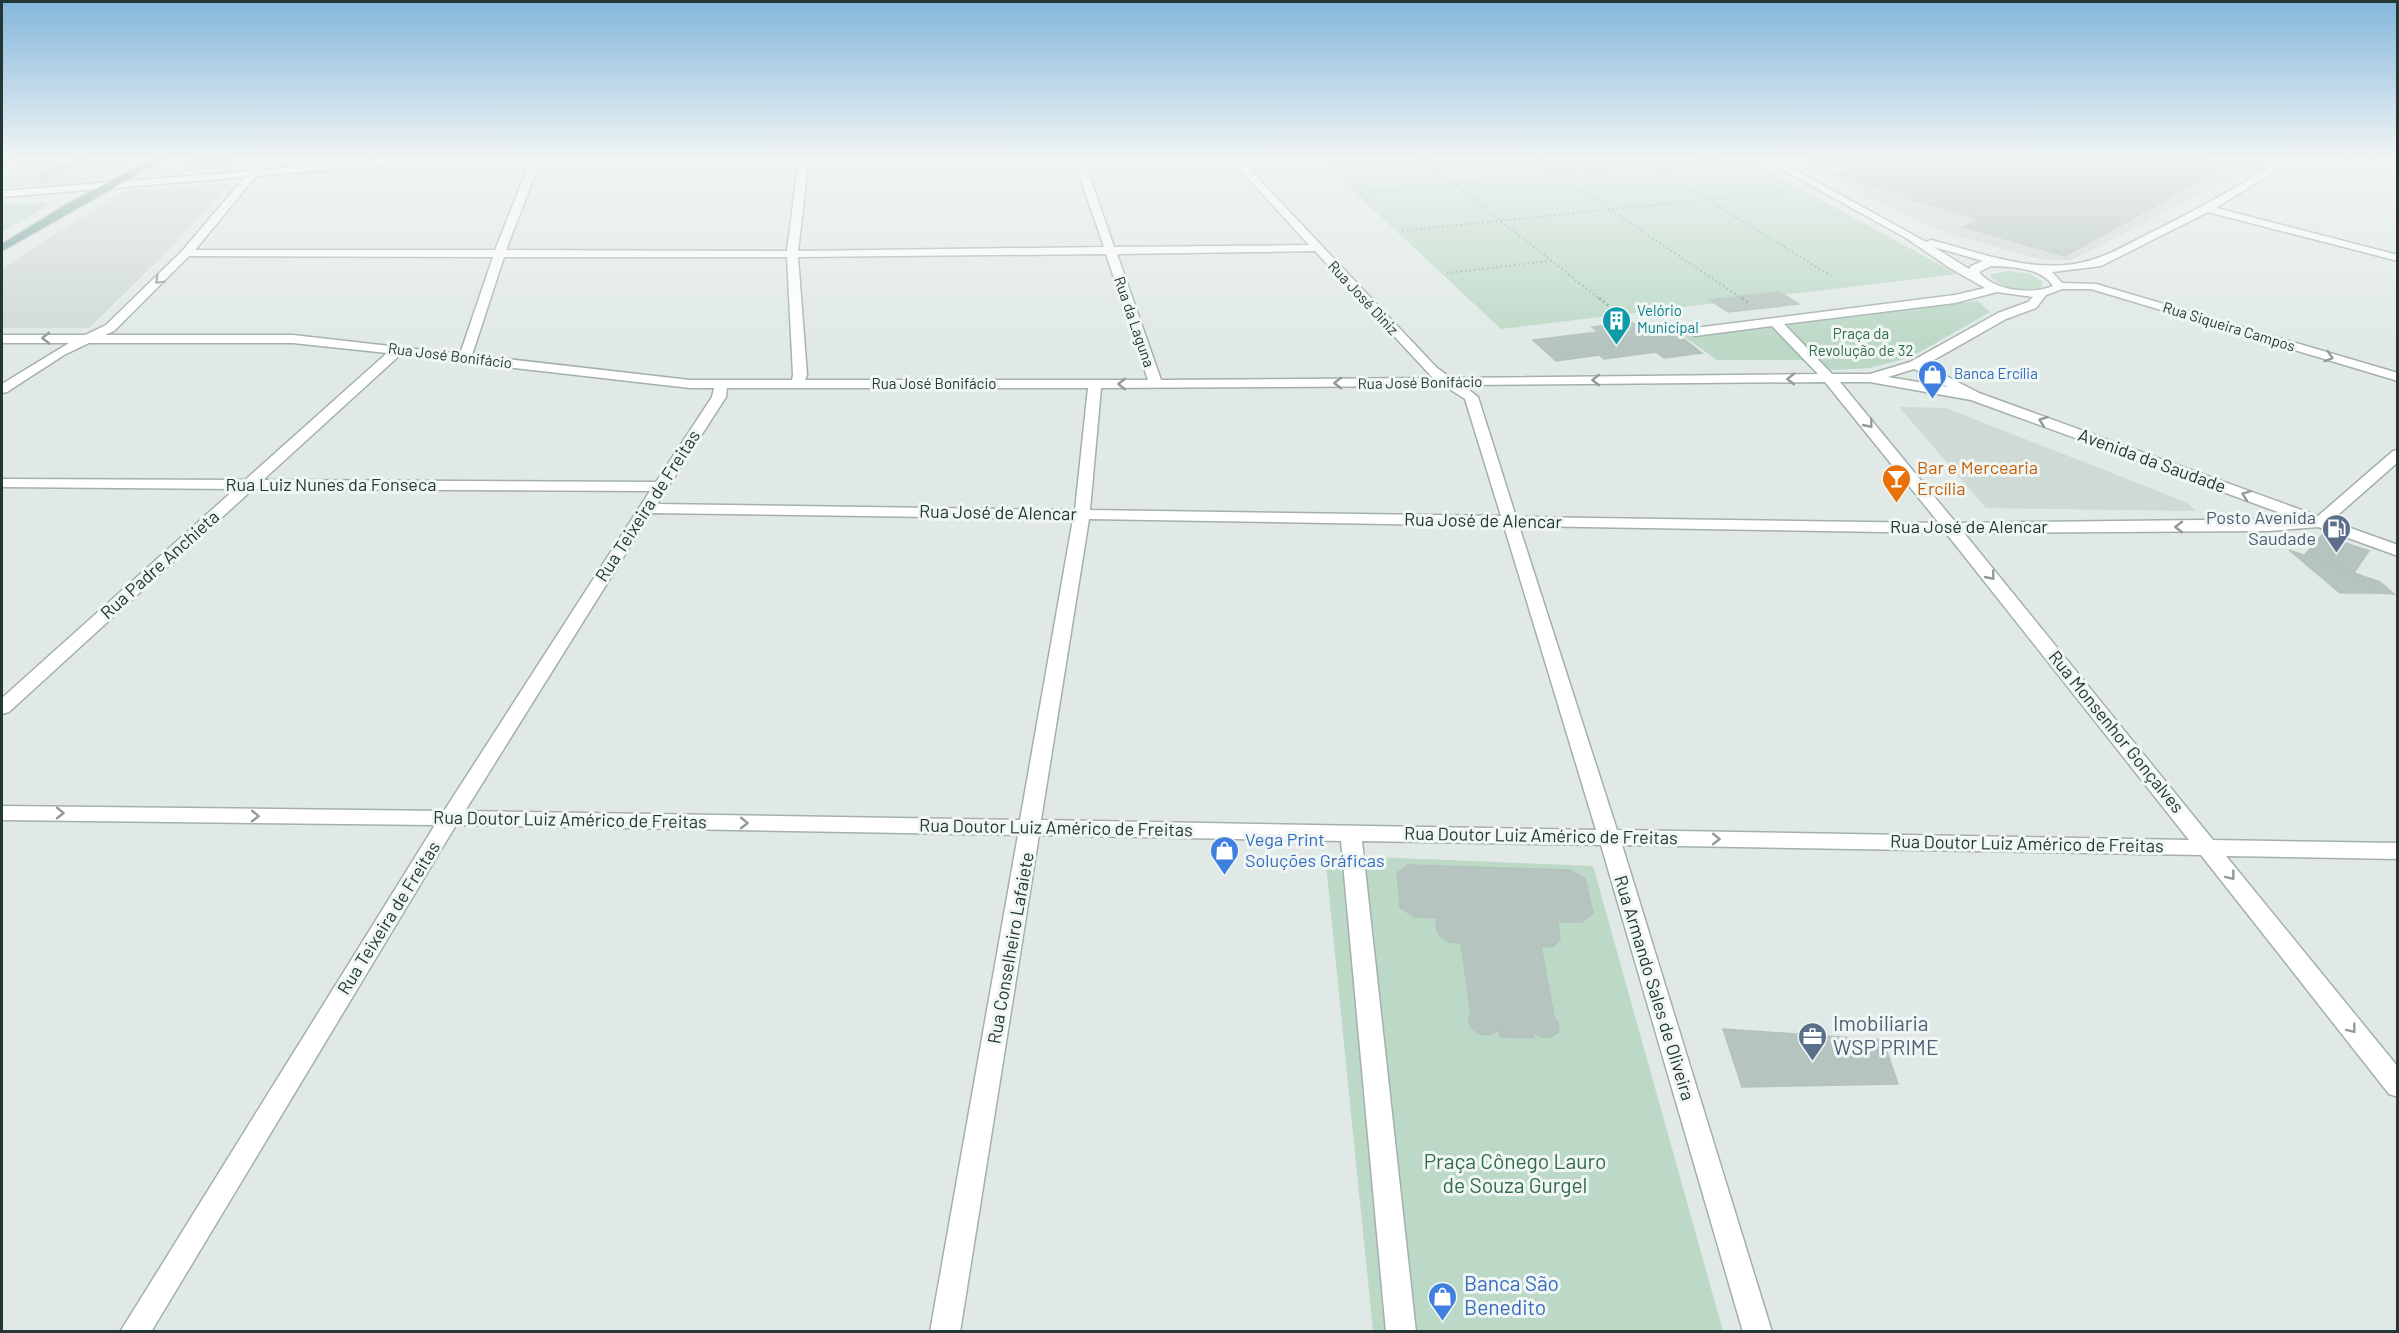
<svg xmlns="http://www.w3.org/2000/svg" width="2399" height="1333" font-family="Barlow,sans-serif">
	<rect width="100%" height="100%" fill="#e0e9e6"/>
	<g fill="#cfd9d5">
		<polygon points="1790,157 2280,157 2257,171 2214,188 2071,260 2055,260 2035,258 1947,233 1870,199"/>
		<polygon points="231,183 158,260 89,328 2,328 2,269 123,191"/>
		<polygon points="1899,407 1946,408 2188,503 2196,511 1986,508"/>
	</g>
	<g fill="#bcd8c6">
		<polygon points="35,157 145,157 108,176 85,181 2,188 2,174"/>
		<polygon points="1317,157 1742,157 1957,274 1501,329"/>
		<polygon points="44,203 49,205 2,232 2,204"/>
		<path d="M2010,271L2030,274L2042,281L2043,286C2028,293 2002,289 1991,277V274Z"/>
		<polygon points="1978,301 1990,312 1911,357 1870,368 1815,371 1802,360 1717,360 1682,335"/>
		<polygon points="1325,855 1593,866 1723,1331 1373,1331"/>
	</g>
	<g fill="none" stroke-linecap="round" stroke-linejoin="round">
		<polyline stroke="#8ebbc9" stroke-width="6" points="40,178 85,157"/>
	</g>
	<g fill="#b6c4bf" stroke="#b4c2bd" stroke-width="1.5">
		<polygon points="195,157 239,157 232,167 183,171"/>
		<polygon points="1801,157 2072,157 2191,186 2065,256 1964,227 1980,219 1905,198 1911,196 1836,175 1848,170"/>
		<polygon points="2072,157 2197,157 2230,165 2191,186"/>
		<polygon points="1779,292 1799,304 1728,312 1710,300"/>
		<polygon points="1632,322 1638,326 1663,323 1702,353 1664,358 1656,352 1604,359 1599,355 1556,361 1533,340 1598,332 1592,327"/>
		<polygon points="2322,535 2369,551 2353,574 2304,556"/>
		<polygon points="2289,550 2354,573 2378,593 2340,593"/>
		<polygon points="2354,573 2380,582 2394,594 2378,593"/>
		<polygon points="1408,865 1570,870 1585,879 1593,913 1582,922 1558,922 1560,940 1552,947 1541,946 1554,1017 1559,1025 1558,1032 1551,1037 1541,1037 1532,1031 1534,1038 1500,1037 1498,1030 1490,1035 1481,1034 1472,1029 1468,1021 1471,1013 1461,943 1450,942 1440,936 1436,927 1437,918 1414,917 1400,907 1397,873"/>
		<polygon points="1723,1029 1883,1040 1898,1084 1742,1087"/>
	</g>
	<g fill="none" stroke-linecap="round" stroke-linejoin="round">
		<defs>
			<g id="minor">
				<path d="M262,157H271L261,170L411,157H453L449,160L256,176L195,250H495L532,157H542L506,250L787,251L799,157H809L798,251L1104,247L1073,157H1083L1114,247L1309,245L1229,157H1238L1437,368L1451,378L1818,374L1772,326L1695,336L1689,332L1695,328L1955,295L1985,288L1950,268L1906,238L1760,157H1772L1926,242L1931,240C1975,251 2019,269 2065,265C2095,263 2119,249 2146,235C2194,212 2240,185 2286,157H2297L2216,208L2398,255V261L2208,212L2101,266L2052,272L2062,283L2096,284L2398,373V381L2091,289H2062L2046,295L2036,308L2006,319L1925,365L1979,393L2318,516L2393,451L2398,450V462L2331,521L2398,545V556L2318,527L2268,531L1964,533L2213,840L2398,843V859L2226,856L2398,1067V1097L2389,1094L2201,855L1622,845L1772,1332H1743L1601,845L1362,841L1416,1332H1386L1341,841L1039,835L960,1332H930L1018,835L456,825L151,1332H120L435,825L2,820V806L444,811L650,491L253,489L9,712L2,714V698L235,489L2,487V479L245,480L387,353L293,343H89L64,355L7,392L2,393V384L69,343H2V335H85L106,325L182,251L245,177L2,197V191L250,171ZM1934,247L1983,261L1971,266L1969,269ZM1315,251L1433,378L1161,380L1117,254ZM1106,254L1148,380H805L807,375L798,257ZM189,256L493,257L460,354L293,335H105L114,331ZM504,257H787L793,375L792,380H690L472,355ZM1991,266C2011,267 2041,267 2053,286C2031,295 1994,291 1979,272ZM1997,292L2033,297L2028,302L1998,313L1910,362L1870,374H1832L1784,324L1955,303ZM400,355L690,388H714L712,397L656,482L263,480ZM1914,369L1948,387L1888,377ZM1825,382L1939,523L1516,517L1478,397L1463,385ZM1840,382H1870L1971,400L2297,519L1956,523ZM1445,386L1465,399L1501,516L1090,510L1101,388ZM727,388H1088L1075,510L657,504L726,397ZM651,513L1073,519L1020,820L465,811ZM1089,519L1504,526L1596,830L1041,820ZM1519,526L1946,533L2189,840L1617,830Z"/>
				<polygon points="2342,157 2360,157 2398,166 2398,172"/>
			</g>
			<g id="major">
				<polygon points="7,157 18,157 2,167 2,160"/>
				<polygon points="156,157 168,157 2,251 2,244 69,203"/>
			</g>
		</defs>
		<use href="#minor" stroke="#a4b0ad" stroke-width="3"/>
		<use href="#major" stroke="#bdc3c2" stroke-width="3"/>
		<g stroke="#84aaa1" stroke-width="2" stroke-dasharray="1.5 3" stroke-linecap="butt">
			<polyline points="1420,157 1601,300"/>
			<polyline points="1533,157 1744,300"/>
			<polyline points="1639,157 1831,276"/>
			<polyline points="1322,158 1331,157"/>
			<polyline points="1360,193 1731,157"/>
			<polyline points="1402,231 1786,191"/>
			<polyline points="1447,273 1550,261"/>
		</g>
		<g stroke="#84aaa1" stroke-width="3" stroke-dasharray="2 3" stroke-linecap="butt">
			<polyline points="1599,298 1610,307"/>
			<polyline points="1742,298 1749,303"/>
		</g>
		<use href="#minor" fill="#fff" fill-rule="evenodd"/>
		<use href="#major" fill="#6a9a92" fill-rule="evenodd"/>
	</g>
	<defs><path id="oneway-chevron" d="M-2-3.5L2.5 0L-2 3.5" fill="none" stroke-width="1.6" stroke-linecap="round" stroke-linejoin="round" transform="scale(1.5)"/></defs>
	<g stroke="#919c9a">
		<use href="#oneway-chevron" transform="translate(159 280) rotate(135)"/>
		<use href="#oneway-chevron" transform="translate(46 338) rotate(180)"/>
		<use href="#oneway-chevron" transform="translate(2329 357) rotate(17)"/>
		<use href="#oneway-chevron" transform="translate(1791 379) rotate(180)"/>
		<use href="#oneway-chevron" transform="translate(1596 380) rotate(179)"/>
		<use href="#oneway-chevron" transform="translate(1338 383) rotate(180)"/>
		<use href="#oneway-chevron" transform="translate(1122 384) rotate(180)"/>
		<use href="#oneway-chevron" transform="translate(2043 421) rotate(-160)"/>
		<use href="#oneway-chevron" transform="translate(1869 424) rotate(51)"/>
		<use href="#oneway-chevron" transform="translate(2246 495) rotate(-160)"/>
		<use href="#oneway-chevron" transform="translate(2179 527) rotate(180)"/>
		<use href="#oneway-chevron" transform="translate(1991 576) rotate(51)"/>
		<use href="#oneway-chevron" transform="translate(60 813) rotate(1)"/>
		<use href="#oneway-chevron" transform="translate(255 816) rotate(1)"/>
		<use href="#oneway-chevron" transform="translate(744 823) rotate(1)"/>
		<use href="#oneway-chevron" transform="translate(1716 839) rotate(1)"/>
		<use href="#oneway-chevron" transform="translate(2231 876) rotate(52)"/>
		<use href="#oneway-chevron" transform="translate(2352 1029) rotate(52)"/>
	</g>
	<linearGradient id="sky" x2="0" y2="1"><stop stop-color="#84b7dc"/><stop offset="0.46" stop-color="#f1f5f4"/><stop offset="1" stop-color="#f1f5f4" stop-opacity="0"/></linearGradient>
	<rect width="2399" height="344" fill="url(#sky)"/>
	<defs>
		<symbol id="building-pin" viewBox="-11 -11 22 30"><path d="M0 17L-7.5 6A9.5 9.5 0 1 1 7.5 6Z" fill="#0f9aa8" stroke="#f0f6f4"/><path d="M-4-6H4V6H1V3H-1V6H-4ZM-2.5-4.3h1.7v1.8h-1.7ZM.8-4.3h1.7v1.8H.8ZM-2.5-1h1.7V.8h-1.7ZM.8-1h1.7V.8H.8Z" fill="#fff"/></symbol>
		<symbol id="shop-pin" viewBox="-11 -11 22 30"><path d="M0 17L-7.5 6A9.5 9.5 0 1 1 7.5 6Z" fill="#3f7fe0" stroke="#f0f6f4"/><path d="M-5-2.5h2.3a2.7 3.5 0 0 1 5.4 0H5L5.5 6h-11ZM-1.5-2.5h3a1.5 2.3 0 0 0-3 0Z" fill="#fff"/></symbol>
		<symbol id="bar-pin" viewBox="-11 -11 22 30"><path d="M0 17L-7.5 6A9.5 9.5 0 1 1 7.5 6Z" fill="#e8710a" stroke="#f0f6f4"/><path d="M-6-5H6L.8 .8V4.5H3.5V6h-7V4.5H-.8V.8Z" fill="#fff"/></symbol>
		<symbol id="fuel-pin" viewBox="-11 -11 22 30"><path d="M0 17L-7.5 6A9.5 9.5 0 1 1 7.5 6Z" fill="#5c6f8a" stroke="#f0f6f4"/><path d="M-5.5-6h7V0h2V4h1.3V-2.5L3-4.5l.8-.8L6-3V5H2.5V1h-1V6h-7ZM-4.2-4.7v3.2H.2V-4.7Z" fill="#fff"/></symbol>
		<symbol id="office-pin" viewBox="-11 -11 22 30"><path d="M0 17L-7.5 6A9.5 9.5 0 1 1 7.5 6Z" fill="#5c6f8a" stroke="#f0f6f4"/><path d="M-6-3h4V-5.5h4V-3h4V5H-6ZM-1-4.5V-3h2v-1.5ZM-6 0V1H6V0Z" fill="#fff"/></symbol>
	</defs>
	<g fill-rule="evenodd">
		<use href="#building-pin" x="1600" y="304" width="33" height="45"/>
		<use href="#shop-pin" x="1916" y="358" width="33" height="45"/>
		<use href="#bar-pin" x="1880" y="462" width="33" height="45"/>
		<use href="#fuel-pin" x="2320" y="512" width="33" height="45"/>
		<use href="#shop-pin" x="1208" y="834" width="33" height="45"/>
		<use href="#office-pin" x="1796" y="1020" width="33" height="45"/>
		<use href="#shop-pin" x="1426" y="1280" width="33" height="45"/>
	</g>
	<g text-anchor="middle" stroke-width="6" stroke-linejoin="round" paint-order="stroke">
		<g font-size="15" fill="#233834" stroke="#f0f6f4">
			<text transform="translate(1363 298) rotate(47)" y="5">Rua José Diniz</text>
			<text transform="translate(1134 322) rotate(71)" y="5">Rua da Laguna</text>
			<text transform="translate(2229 327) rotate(17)" y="5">Rua Siqueira Campos</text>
			<text transform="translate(450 356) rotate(7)" y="5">Rua José Bonifácio</text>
			<text transform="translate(1420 383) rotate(-1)" y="5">Rua José Bonifácio</text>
			<text x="934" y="389">Rua José Bonifácio</text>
		</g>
		<g font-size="15" fill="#0d838f" stroke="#f0f6f4" text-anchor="start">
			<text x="1637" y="316">Velório<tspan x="1637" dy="17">Municipal</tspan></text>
		</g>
		<g font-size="15" fill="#326a4c" stroke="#f0f6f4">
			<text x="1861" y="339">Praça da<tspan x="1861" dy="17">Revolução de 32</tspan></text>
		</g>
		<g font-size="15" fill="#366cbe" stroke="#f0f6f4" text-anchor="start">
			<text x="1954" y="379">Banca Ercília</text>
		</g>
		<g font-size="18" fill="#233834" stroke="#f0f6f4">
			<text transform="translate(2152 461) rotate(20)" y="6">Avenida da Saudade</text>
			<text x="331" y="491">Rua Luiz Nunes da Fonseca</text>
			<text transform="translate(648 506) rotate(-57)" y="6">Rua Teixeira de Freitas</text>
			<text transform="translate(998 513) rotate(1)" y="6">Rua José de Alencar</text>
			<text transform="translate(1483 521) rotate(1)" y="6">Rua José de Alencar</text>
			<text x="1969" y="533">Rua José de Alencar</text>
			<text transform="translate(160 565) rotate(-42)" y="6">Rua Padre Anchieta</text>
			<text transform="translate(2116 732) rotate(51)" y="6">Rua Monsenhor Gonçalves</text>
			<text transform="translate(570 820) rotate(1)" y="6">Rua Doutor Luiz Américo de Freitas</text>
			<text transform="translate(1056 828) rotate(1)" y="6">Rua Doutor Luiz Américo de Freitas</text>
			<text transform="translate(1541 836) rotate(1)" y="6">Rua Doutor Luiz Américo de Freitas</text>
			<text transform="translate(2027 844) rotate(1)" y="6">Rua Doutor Luiz Américo de Freitas</text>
			<text transform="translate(389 918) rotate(-58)" y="6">Rua Teixeira de Freitas</text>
			<text transform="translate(1011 948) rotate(-80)" y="6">Rua Conselheiro Lafaiete</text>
			<text transform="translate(1654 988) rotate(73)" y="6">Rua Armando Sales de Oliveira</text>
		</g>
		<g font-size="18" fill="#c56008" stroke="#f0f6f4" text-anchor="start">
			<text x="1917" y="474">Bar e Mercearia<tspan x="1917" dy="21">Ercília</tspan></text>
		</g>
		<g font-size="18" fill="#4e5e75" stroke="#f0f6f4" text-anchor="end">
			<text x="2316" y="524">Posto Avenida<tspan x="2316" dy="21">Saudade</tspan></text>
		</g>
		<g font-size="18" fill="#366cbe" stroke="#f0f6f4" text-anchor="start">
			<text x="1245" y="846">Vega Print<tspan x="1245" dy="21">Soluções Gráficas</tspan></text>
		</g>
		<g font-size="21" fill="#4e5e75" stroke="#f0f6f4" text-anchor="start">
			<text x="1833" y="1031">Imobiliaria<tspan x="1833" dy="24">WSP PRIME</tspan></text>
		</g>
		<g font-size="21" fill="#326a4c" stroke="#f0f6f4">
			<text x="1515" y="1169">Praça Cônego Lauro<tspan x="1515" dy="24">de Souza Gurgel</tspan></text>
		</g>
		<g font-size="21" fill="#366cbe" stroke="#f0f6f4" text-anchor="start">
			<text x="1464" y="1291">Banca São<tspan x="1464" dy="24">Benedito</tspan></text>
		</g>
	</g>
	<rect width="2399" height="1333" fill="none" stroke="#233834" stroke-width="6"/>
</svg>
